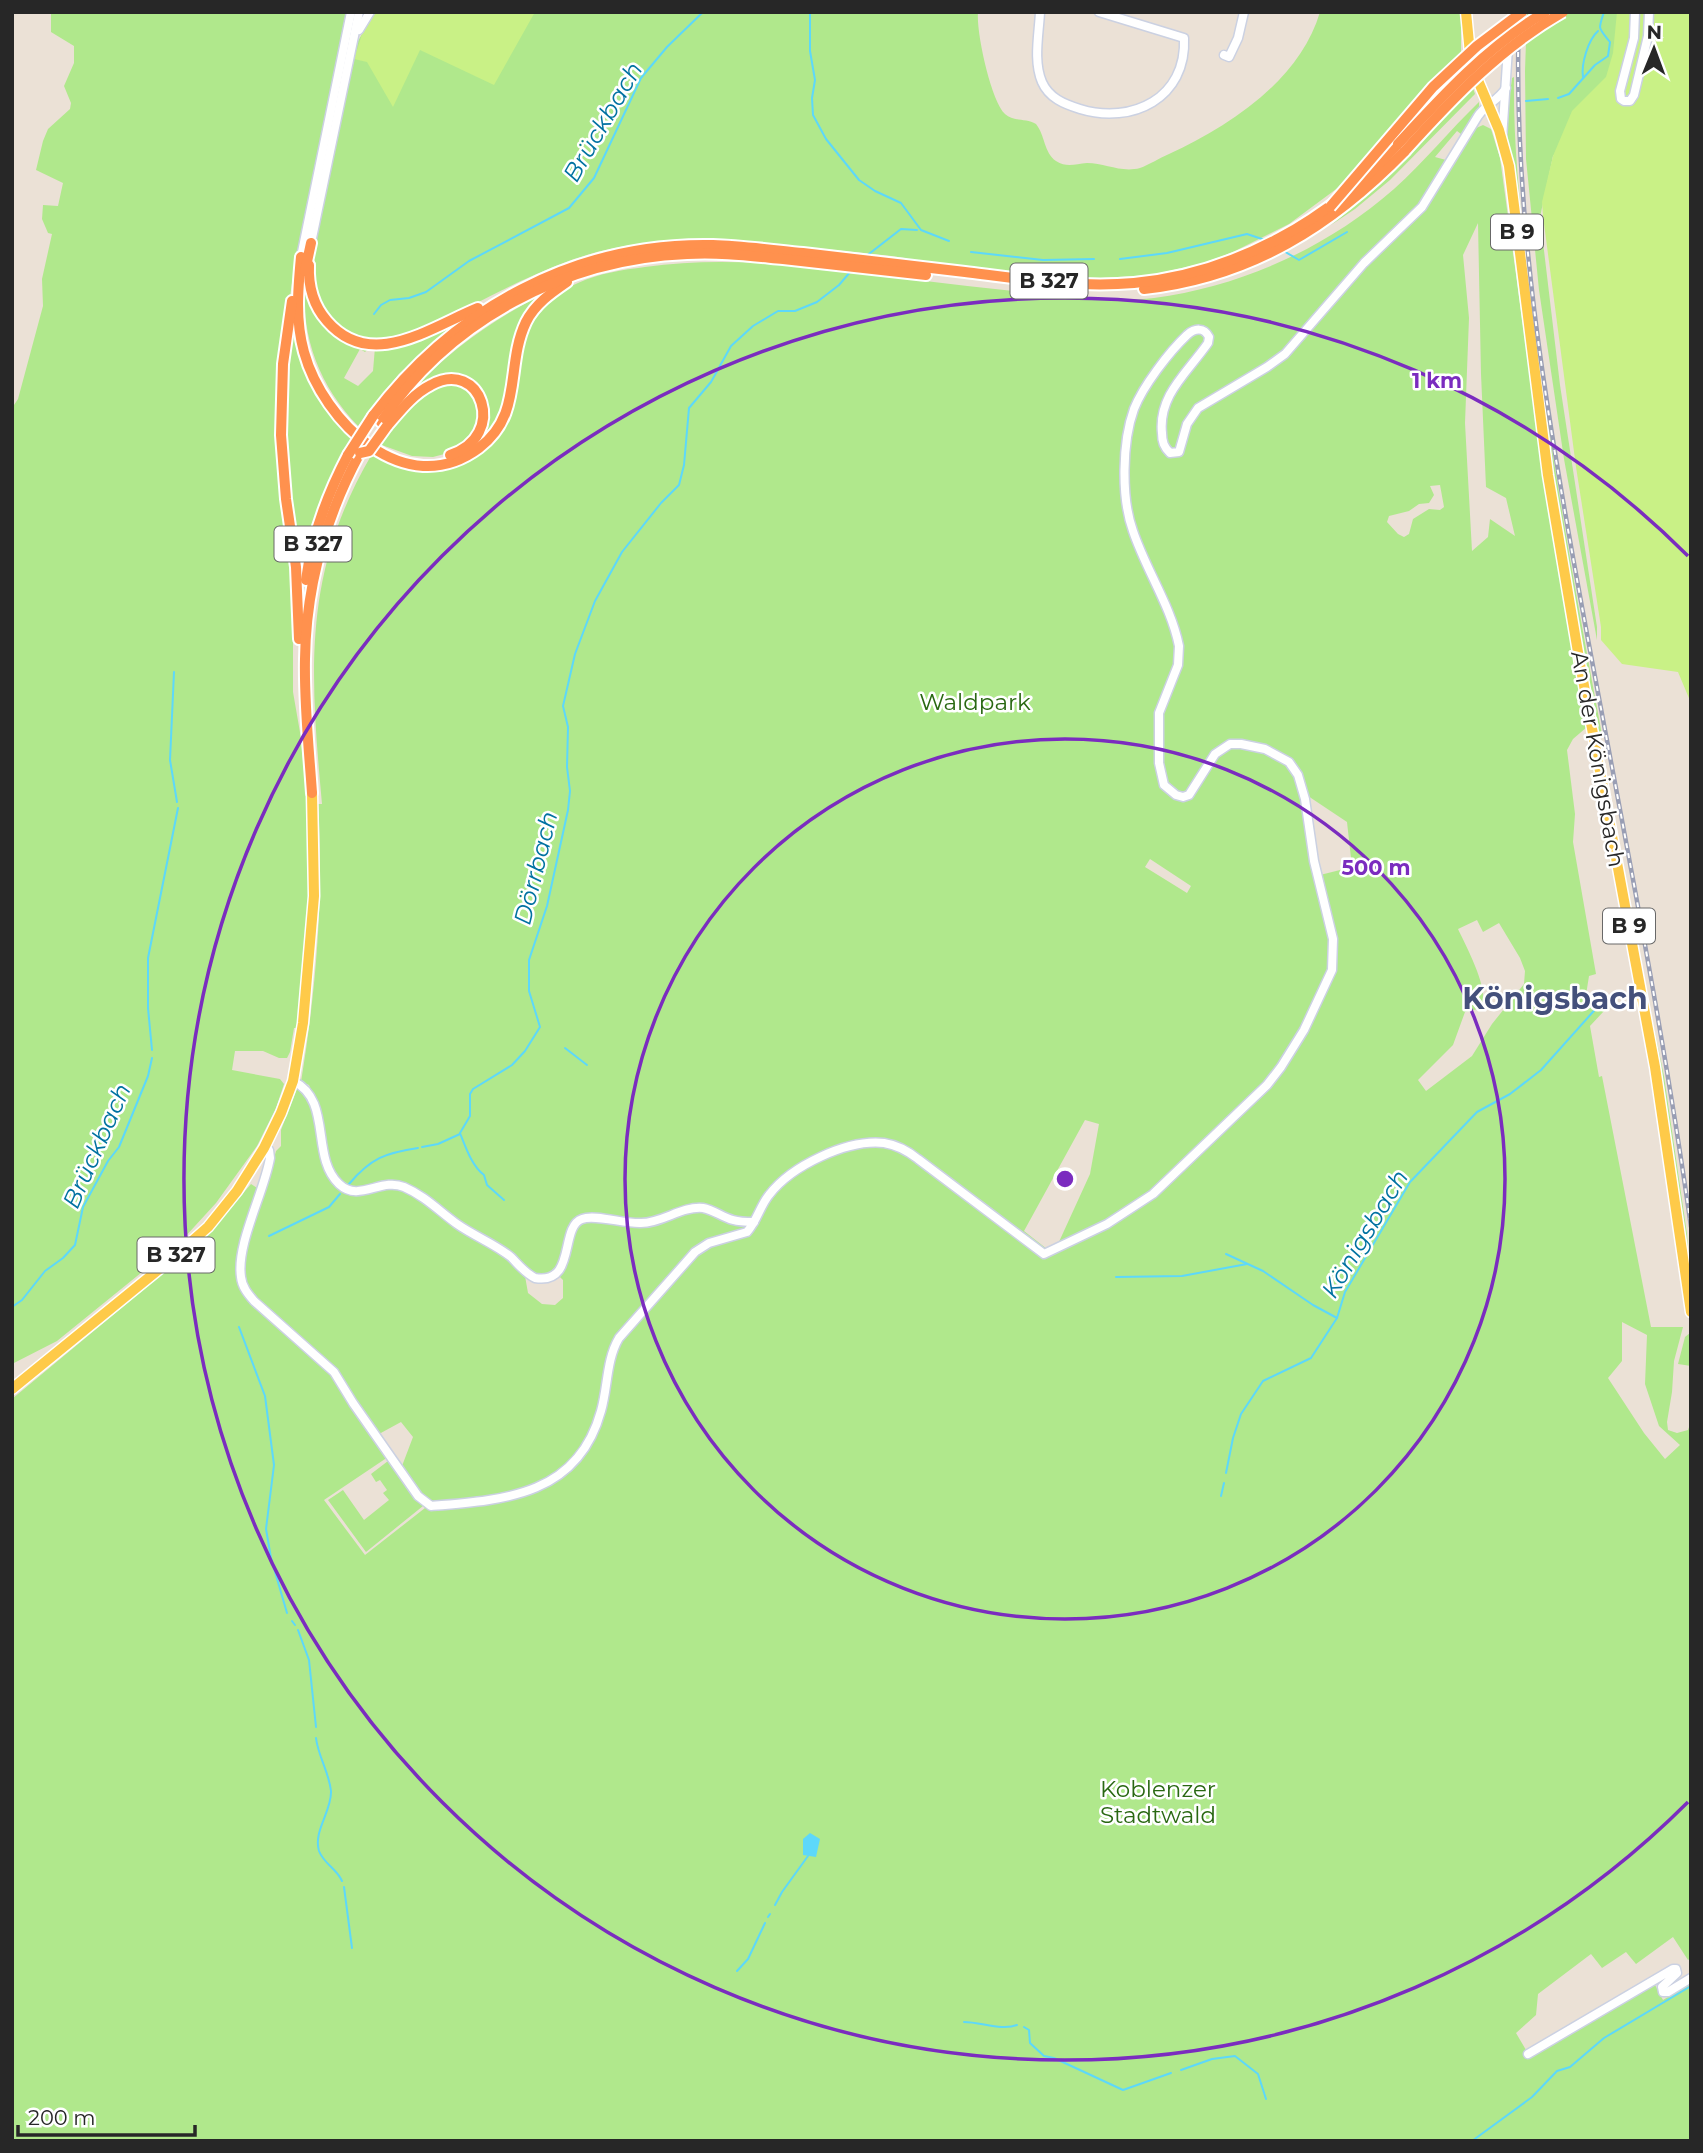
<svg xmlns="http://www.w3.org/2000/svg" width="1703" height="2153" font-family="Montserrat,sans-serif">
	<rect width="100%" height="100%" fill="#ebe1d6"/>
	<g fill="#b0e88c" fill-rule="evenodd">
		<polygon points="51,12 346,12 292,283 284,337 281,339 293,573 293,692 301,738 310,840 310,891 298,1028 294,1028 290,1052 287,1058 279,1058 263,1051 235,1051 232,1070 280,1079 284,1084 276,1108 257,1146 216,1203 184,1238 57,1341 12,1364 12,408 18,399 43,306 42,279 52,234 48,233 42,219 43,205 58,206 63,183 36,170 43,141 48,129 70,109 71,103 64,86 74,63 74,46 51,32"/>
		<path d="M375,12H978C976,32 991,101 1005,114C1014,122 1026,118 1036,124C1045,135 1044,153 1056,161C1067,168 1075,164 1087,163C1105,163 1121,173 1140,168C1149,165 1159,158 1169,154C1230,126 1300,80 1320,12H1461V54L1343,184L1289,224L1233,252L1204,263L1151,275L1101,278L1051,276L905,260V258C872,253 838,251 805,247C718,239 641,232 558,265C528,277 499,291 471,306C448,317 412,338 387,340C352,344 321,318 313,285C310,275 312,263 313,253L358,41Z"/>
		<polygon points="1527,12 1627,12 1615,81 1553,156 1540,217 1560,385 1597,627 1597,640 1564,459 1539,290 1526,159 1525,71"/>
		<path d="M1514,77C1513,152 1522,225 1531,299C1549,446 1575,590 1602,735L1598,736L1551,472L1515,169L1505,131L1512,78Z"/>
		<path d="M1473,88L1475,94L1390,180L1355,209L1331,225C1384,184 1426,134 1473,88Z"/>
		<path d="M1479,102V108L1461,134L1457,131L1435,157L1446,160L1474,129L1483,125L1491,129L1500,158L1538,435L1587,727L1573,739L1567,750L1575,814L1573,842L1596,974L1589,976L1586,995L1595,997L1593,1004L1604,1011L1590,1026L1599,1077L1602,1076L1651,1327H1683L1674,1361L1672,1392L1667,1422L1668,1430L1677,1433L1688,1430L1691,1421V1958L1688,1960L1673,1937L1636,1964L1626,1952L1602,1968L1591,1954L1538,1994L1536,2015L1516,2033L1529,2055L1654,1983L1663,2000L1691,1983V2141H12V1399L202,1241L251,1184L265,1193L276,1151L281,1146V1130L297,1088L304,1092L307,1100L314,1098L309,1085L301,1082C316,990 324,897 318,804H322C310,672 302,573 372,454L395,464L422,469L493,439C505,400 516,339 540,308C549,296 565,289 578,283C600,273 622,270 645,267C736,254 827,269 917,280C959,285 1002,290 1044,294C1080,297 1117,302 1154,298C1242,286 1327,248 1394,189C1424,162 1450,130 1479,102ZM1478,223L1481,374L1486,487L1506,498L1515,536L1490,519L1488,537L1472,551L1465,423L1469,318L1463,255ZM1440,485L1444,507L1440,510L1429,509L1413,519L1409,534L1404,537L1398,534L1387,522L1389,516L1409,511L1419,504L1429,503L1434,495L1430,486ZM1308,796L1347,822L1352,867L1320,875ZM1150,859L1191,886L1187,893L1145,867ZM1477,920L1483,932L1499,923L1520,958L1525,971L1524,984L1492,1024L1472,1056L1426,1091L1418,1080L1453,1045L1465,1012C1470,1011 1477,1010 1481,1006C1491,992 1465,944 1458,929ZM1085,1120L1099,1124L1090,1174L1058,1244L1047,1249L1024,1231ZM558,1275L563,1280V1298L555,1305L542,1304L528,1293L525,1276ZM1622,1322L1647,1335L1645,1384L1659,1426L1680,1445L1665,1459L1644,1433L1608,1378L1622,1361ZM401,1422L413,1437L402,1466L379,1434ZM388,1457L425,1508L365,1555L324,1500Z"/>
		<path d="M305,283L312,304L368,349L365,352L360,349L344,378L358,386L373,371L375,347L459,320L399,374L358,426C320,386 301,339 305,283Z"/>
		<path d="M539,296L542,299L533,309L494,430L468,449L486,406L461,379L413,391C448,351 492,321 539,296Z"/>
		<path d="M295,323C307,373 312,399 352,436L343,452L311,538L302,586C292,514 282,443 288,371C289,355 289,338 295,323Z"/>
		<polygon points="439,383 468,387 482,411 475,436 452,452 433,457 412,456 379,444 398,415"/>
		<polygon points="1646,989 1664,1076 1687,1234 1691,1290 1665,1098"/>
		<polygon points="1690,1333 1691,1336 1691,1400 1691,1366 1678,1364 1685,1337"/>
		<polygon points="388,1461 423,1506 366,1552 328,1500 343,1490 364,1520 389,1500 383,1493 387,1490 380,1480 376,1482 371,1474"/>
	</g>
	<g fill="#c9f186">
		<polygon points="375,12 535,12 494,85 420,50 393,107 367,62 354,59 364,28"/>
		<polygon points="1617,12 1691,12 1691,703 1678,672 1622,664 1601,640 1601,627 1576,467 1543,216 1542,202 1553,156 1572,111 1606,77 1613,53"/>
	</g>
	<polygon fill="#5dd8fa" points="810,1833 820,1839 816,1857 803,1855 803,1839"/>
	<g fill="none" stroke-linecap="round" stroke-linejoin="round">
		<g stroke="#5dd8fa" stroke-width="2">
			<polyline points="810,12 810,51 815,80 812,98 813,115 826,139 859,180 875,191 901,203 921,230 949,241"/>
			<path d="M1583,77C1581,64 1588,40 1598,31"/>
			<path d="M1558,98L1569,94L1595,65L1608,56L1610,42C1598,27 1598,30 1604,12"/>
			<polyline points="1526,101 1548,99"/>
			<polyline points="1282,250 1299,260 1347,232"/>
			<polyline points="971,252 1043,260 1094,259"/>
			<polyline points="865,257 901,229 917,230"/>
			<polyline points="1120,259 1167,253 1247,234 1265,240"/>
			<polyline points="374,314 381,305 390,300 409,298 426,292 469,261 569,208 594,178 641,78 667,47 703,12"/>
			<polyline points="174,672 170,760 177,802"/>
			<polyline points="565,1048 587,1065"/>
			<polyline points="152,1050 148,1008 148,958 178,808"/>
			<polyline points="422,1147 438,1144 460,1134"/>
			<path d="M349,1184C371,1158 385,1153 418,1148"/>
			<path d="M504,1200L487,1185L484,1175C472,1166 466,1148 460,1133L470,1116V1094L473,1089L512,1065L525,1051L540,1027L529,991V960L547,906L568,810L570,791L567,767L568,727L563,706L575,654L595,601L622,552L661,503L679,485L684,465L689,408L711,382L731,346L753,326L778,311H795L817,302L839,285L851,271"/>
			<polyline points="269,1236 329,1207 340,1194"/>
			<polyline points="1226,1254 1263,1271 1313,1305 1337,1318"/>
			<polyline points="1116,1277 1182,1276 1247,1264"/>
			<polyline points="12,1307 22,1300 45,1271 63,1258 75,1245 83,1207 108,1161 119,1147 148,1076 152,1058"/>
			<polyline points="239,1327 265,1396 274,1465 266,1529 271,1558 287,1613"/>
			<polyline points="1226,1473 1233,1438 1241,1414 1263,1381 1311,1358 1337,1318 1345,1292 1410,1182 1477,1112 1510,1094 1541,1070 1600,1004"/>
			<polyline points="1221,1496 1224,1483"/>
			<polyline points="292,1621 295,1625"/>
			<polyline points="298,1630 309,1660 316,1727"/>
			<path d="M316,1738C318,1756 329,1772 331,1791C332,1811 313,1831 319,1851C324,1864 337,1869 342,1881"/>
			<polyline points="344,1887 352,1948"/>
			<polyline points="775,1905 782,1892 808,1856"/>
			<polyline points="768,1917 770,1914"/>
			<polyline points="737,1971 748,1959 765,1923"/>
			<path d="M964,2022C981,2022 1002,2031 1017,2025"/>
			<polyline points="1024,2027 1029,2030 1030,2043 1044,2056 1054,2058 1123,2090 1171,2073"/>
			<polyline points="1181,2070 1212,2059 1235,2056 1258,2074 1266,2099"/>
			<polyline points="1472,2141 1532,2097 1557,2071 1570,2067 1604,2038 1691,1986"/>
		</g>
		<defs>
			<g id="minor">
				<path d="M1040,12C1039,34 1033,61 1042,82C1049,98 1064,104 1080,109C1132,125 1187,98 1184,38L1099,12"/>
				<polyline points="1635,12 1634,38 1620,91 1621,99 1624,101 1630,101 1634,95 1648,36 1649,12"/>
				<polyline points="359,30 370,12"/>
				<polyline points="1224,55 1229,57 1238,38 1244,12"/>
				<polyline points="1502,139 1508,48"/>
				<polyline points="311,243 359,12"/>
				<polyline points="301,257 351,12"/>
				<path d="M293,1081C333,1100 310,1157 339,1184C359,1203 381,1177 404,1187C425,1196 439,1211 457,1224C474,1236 495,1244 511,1257C519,1265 525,1273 535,1278C577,1285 559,1227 582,1219C595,1214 625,1224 641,1223C663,1223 681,1206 703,1208C714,1210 722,1217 733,1220C740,1222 747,1222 754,1222"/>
				<path d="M264,1148L269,1150L270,1158C264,1193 236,1244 241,1277C242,1287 248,1294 254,1301L334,1372L353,1403L418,1496L431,1506C506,1500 578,1495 601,1411C608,1387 606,1360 619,1338L695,1252L709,1243L747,1232C757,1221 760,1206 769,1195C791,1166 847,1139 884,1143C897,1145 908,1151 918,1159L1044,1254L1107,1224L1153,1194L1267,1085L1281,1067L1304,1030L1332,970L1333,939L1314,861L1305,799L1298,775L1289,762L1265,749L1241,744H1230L1215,754L1189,795L1183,797L1176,795L1164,785L1159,763V713L1178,665L1179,646C1171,606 1146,570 1133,531C1121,498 1122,442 1134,409C1143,386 1169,352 1187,335C1195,328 1204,327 1209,337L1208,343C1188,372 1158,395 1162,433C1162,442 1164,447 1170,453L1179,452L1187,424L1198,408L1267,367L1285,354L1364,263L1422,207L1478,116C1486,104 1499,100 1506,88"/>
				<polyline points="1528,2054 1673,1969 1676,1969 1677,1973 1662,1987 1663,1992 1668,1992 1691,1978"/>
			</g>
			<g id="major">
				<polyline points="1466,12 1471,64 1499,130 1509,166 1548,475 1580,664 1655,1067 1691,1312"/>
				<polyline points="12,1389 174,1257 208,1227 237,1191 264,1148 281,1113 293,1081 303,1023 314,896 312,793"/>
			</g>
			<g id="highway">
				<path d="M301,257C298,289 295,320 304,352C323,421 405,503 479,448C524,414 505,366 526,322C535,304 551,293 567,282"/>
				<path d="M309,265C308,287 313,305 327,321C371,372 431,327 478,308"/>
				<polyline points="305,271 311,243"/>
				<path d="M1144,289C1251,277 1332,226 1405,151"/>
				<polyline points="292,301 283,364 281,435 286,499 296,567 299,639"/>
				<path d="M373,416C455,308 576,242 713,245C743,246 773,250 803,253C857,259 911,266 965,272C1021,279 1078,288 1134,283C1237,273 1330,220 1398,144"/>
				<path d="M381,422C449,320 565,259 687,254C719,252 751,256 783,259C831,264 878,270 926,275"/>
				<path d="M387,426C400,411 413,394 431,385C481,357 509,436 450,455"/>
				<path d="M306,580C312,535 327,495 348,455"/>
				<path d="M312,793C309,749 304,704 305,659C306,587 326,516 360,453"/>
			</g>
		</defs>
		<use href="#minor" stroke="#cbd1e2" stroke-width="11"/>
		<use href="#major" stroke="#fff" stroke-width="13"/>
		<use href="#highway" stroke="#fff" stroke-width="14"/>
		<use href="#minor" stroke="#fff" stroke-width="8"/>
		<use href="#major" stroke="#feca49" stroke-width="10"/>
		<use href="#highway" stroke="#ff914e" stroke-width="10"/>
		<defs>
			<path id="rail" d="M1519,12C1512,212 1546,411 1582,607C1620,813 1662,1020 1691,1227"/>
		</defs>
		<use href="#rail" stroke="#999eb4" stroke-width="4.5"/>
		<use href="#rail" stroke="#fff" stroke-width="2" stroke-dasharray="5" stroke-linecap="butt"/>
		<defs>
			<g id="highway-bridge">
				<path d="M1398,144C1443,95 1487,47 1545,12"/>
				<path d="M1405,151C1453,98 1500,48 1563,12"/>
				<polyline points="1330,207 1433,87 1477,46 1522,12"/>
				<polyline points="360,453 369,451 387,426"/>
				<polyline points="348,455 373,416"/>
			</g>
		</defs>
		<use href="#highway-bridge" stroke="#fff" stroke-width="14" stroke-linecap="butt"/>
		<use href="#highway-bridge" stroke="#ff914e" stroke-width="10"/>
	</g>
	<g fill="none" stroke="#7b2cbf" stroke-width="3.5">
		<circle cx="1065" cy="1179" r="440"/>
		<path d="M1688 1802A881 881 0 1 1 1688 556"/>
	</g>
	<g text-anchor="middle" stroke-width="5" stroke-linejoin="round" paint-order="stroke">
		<g fill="#fff" stroke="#686868" stroke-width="2">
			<rect x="1491" y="214.5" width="52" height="35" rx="5"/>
			<rect x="1010.5" y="263.5" width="77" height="35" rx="5"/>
			<rect x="274.5" y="526.5" width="77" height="35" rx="5"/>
			<rect x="1603" y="908.5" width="52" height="35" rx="5"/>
			<rect x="137.5" y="1237.5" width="77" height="35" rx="5"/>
		</g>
		<g font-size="21" font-weight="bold" fill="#272727">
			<text x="1517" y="239">B 9</text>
			<text x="1049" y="288">B 327</text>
			<text x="313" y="551">B 327</text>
			<text x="1629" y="933">B 9</text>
			<text x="176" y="1262">B 327</text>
		</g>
		<g font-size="23" fill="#296812" stroke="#fff">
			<text x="975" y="710">Waldpark</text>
			<text x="1158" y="1797">Koblenzer<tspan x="1158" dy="26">Stadtwald</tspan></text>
		</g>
		<g font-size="23" fill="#272727" stroke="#fff">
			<text transform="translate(1598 759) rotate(80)" y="8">An der Königsbach</text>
		</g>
		<g font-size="24" font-style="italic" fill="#0172a1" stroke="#fff">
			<text transform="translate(603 122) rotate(-60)" y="8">Brückbach</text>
			<text transform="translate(536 868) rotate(-76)" y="8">Dörrbach</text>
			<text transform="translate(97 1146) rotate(-66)" y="8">Brückbach</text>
			<text transform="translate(1365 1234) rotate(-59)" y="8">Königsbach</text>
		</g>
		<g font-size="30" font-weight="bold" fill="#44507b" stroke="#fff">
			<text x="1555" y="1009">Königsbach</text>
		</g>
	</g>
	<circle cx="1065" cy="1179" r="10" fill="#7b2cbf" stroke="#fff" stroke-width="3.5"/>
	<g font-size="21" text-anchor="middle" font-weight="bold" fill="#7b2cbf" stroke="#fff" stroke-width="5" stroke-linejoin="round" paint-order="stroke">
		<text x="1437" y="388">1 km</text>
		<text x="1376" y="875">500 m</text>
	</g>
	<rect width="1703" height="2153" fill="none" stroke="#272727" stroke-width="28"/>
	<g transform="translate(1654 49) rotate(1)" stroke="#ffffff" stroke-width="5" paint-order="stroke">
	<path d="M0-5L12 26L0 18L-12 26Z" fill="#272727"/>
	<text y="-10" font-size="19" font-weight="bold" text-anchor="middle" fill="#272727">N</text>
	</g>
	<path d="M18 2125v10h177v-10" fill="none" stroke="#272727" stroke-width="3.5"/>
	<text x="28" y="2125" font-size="21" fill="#272727" stroke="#ffffff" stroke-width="5" paint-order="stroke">200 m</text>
</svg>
